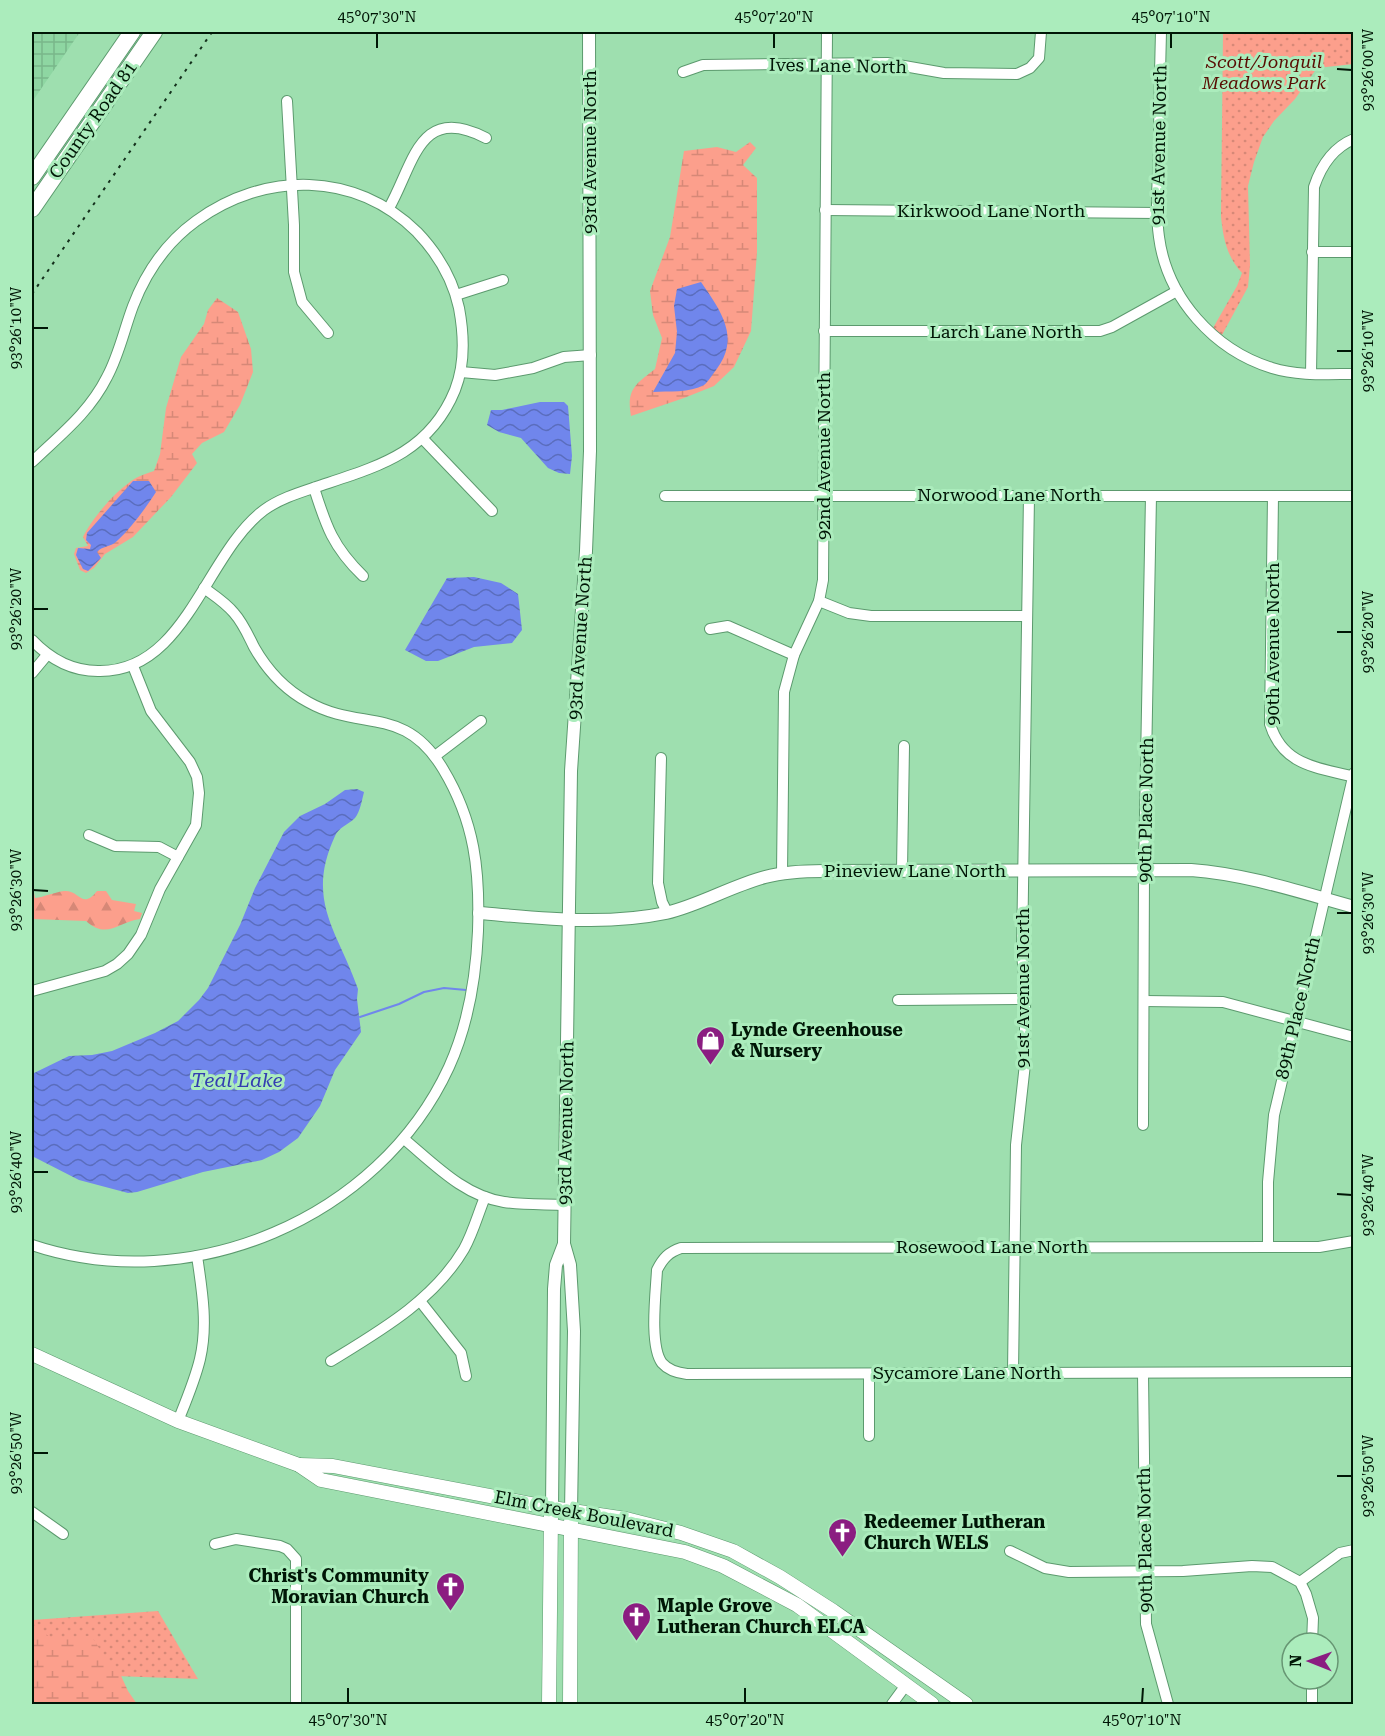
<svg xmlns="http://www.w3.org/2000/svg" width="1385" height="1736" font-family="'Roboto Serif',serif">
	<defs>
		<pattern id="industrial-grid" width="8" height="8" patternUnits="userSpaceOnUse" patternTransform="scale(1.5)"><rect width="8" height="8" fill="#8ed6a2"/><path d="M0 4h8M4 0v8" fill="none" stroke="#79b78a"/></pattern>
		<pattern id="grass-dots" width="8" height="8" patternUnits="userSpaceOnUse" patternTransform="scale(1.5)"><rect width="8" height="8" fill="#fc9f8c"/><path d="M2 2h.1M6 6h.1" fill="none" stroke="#d68877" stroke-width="1.8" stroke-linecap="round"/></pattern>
		<pattern id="forest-firs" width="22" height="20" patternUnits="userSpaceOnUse" patternTransform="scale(1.5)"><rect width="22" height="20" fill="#fc9f8c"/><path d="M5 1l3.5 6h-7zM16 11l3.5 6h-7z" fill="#d68877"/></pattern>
		<pattern id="wetland-marsh" width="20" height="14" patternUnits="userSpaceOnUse" patternTransform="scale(1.5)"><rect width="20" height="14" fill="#fc9f8c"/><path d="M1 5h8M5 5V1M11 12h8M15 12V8" fill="none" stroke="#d68877"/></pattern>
		<pattern id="water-waves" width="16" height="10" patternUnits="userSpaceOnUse" patternTransform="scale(1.5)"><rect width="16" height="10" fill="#7086ec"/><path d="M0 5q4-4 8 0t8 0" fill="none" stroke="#5a6dbd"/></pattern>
	</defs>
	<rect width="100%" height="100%" fill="#9edfaf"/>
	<polygon fill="url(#industrial-grid)" points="32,32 80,32 32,102"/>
	<g fill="url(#grass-dots)">
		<path d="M1223,32H1353L1354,64L1317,68L1295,99L1274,121L1263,137L1254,162L1248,186L1250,265L1248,287L1222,335L1213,328L1237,286L1242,273C1227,257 1223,238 1221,216Z"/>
		<polygon points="158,1611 198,1679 32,1673 32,1620"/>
	</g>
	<path fill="url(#forest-firs)" d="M32,856V883L35,898C44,897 55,892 64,891C80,890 82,910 97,891H106L112,900L136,904L134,911L142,913L140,919C118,922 107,940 86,921L32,919Z"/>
	<g fill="url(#wetland-marsh)">
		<path d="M750,142L756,148L743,165L757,178V252L751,331L734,367L714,386L684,398L631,416C626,389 636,384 655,369L662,338L653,315L650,291L670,237L684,151L717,147L736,152Z"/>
		<path d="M217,298L238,312L251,349L253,372L240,405L224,432L202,443L192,454L197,463L171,497L133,537L105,554L94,568L86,573L80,570L74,554L76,548L88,546L83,537C93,517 116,490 136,478C141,475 148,473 154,471L160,454L166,408L181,357L204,324L208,310Z"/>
		<polygon points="32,1623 51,1638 89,1636 95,1641 105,1659 118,1669 128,1691 137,1704 32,1704"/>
	</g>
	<g fill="url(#water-waves)">
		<path d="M701,282C721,311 741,338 716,370C712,375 708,382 704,385C690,393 668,391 653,392L675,353L677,332L674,306L677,289Z"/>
		<polygon points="540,402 564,402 568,406 572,456 570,474 559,473 548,468 521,438 499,432 487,425 491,410 502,410"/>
		<path d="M133,481H149L156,492C145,509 132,527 117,541C111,547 102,546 97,552L101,558L88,571L83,569L76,555L78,548L90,549L91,545L86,540L87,533Z"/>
		<polygon points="474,577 501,583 518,594 522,630 512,643 474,647 438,661 426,661 405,650 447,578"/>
		<path d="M357,789L364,792C362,800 360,812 355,818C349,824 338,828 335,836C305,901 338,931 358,989L357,999L361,1032L335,1070L320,1106L298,1138L279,1152L262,1160L203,1172L137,1192L128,1193L79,1180L32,1156V1074L69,1056L92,1055L112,1051L155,1033L178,1021L199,1000L208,988L240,925L255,888L284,832L300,816L325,804L345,790Z"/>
	</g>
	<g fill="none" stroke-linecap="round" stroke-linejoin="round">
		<polyline stroke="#7086ec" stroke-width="2" points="360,1017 399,1004 424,992 444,988 466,990"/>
		<defs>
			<g id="minor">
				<path d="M1161,32C1160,71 1159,111 1159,150C1158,179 1155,209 1159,237C1167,298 1214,350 1272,368C1298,376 1327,374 1354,374"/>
				<polyline points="683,72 703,65 887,63 944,73 1017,74 1030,68 1039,58 1041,32"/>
				<polyline points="287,101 294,225 294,272 302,302 328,333"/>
				<path d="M389,208C414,164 419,103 486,138"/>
				<polyline points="825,210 1158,213"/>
				<polyline points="1312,252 1354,252"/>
				<polyline points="456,295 503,280"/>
				<polyline points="824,331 1100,331 1112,327 1177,291"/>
				<polyline points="461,372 495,375 533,368 564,357 591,355"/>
				<path d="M1311,374L1314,187C1321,166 1332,148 1354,139"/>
				<polyline points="423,439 492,511"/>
				<path d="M32,462C60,435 89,413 107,377C119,355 124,330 133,306C146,272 167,242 196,221C265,171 355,171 417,232C437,253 453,280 459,308C464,335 465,365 455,390C429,454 376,467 316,487C298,493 279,499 264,510C205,554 186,673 98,671C71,671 50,659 32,640"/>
				<path d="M314,488C326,526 333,547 363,576"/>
				<polyline points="665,496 1354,496"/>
				<path d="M1273,496L1270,724C1283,766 1317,767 1354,777"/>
				<polyline points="819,601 849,613 871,616 1027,616"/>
				<polyline points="710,629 728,626 794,655"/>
				<polyline points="32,673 47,655"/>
				<polyline points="435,756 481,721"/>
				<polyline points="661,758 658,883 662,902 667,912"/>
				<polyline points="89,835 115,846 159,847 178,857"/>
				<polyline points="902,870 904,746"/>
				<polyline points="782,874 784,692 794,655 819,601 823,580 827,32"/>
				<polyline points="32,991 105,971 117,964 128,954 141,935 160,889 196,825 199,793 197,777 190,762 151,711 133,666"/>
				<polyline points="898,1000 1025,999"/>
				<polyline points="1144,1001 1223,1002 1354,1037"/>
				<polyline points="1143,1125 1144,870 1151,496"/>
				<path d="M404,1139C434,1164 464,1196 504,1202C524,1205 545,1204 565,1205"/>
				<path d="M1354,1241L1319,1247L681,1248C669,1252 663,1258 657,1270C656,1291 649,1346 662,1363C669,1371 678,1373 687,1374L1354,1372"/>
				<path d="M32,1245C190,1298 379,1219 449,1067C468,1025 476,978 478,931C480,871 475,822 443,769C404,704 361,732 308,702C284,689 267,670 254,647C248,635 243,623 234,613C226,603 215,596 204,588"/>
				<polyline points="1268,1246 1268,1182 1274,1115 1354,773"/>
				<polyline points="420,1301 461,1353 466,1376"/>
				<path d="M331,1361C380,1331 434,1300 464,1249C473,1233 478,1214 485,1197"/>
				<polyline points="1013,1372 1016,1145 1025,1064 1025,987 1022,953 1029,496"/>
				<polyline points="1143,1373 1146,1624 1168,1704"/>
				<polyline points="869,1374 869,1436"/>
				<path d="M178,1421C186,1401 195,1380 200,1359C208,1325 202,1290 197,1256"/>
				<polyline points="32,1512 63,1534"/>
				<polyline points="215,1544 236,1539 280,1546 287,1549 296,1559 296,1704"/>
				<polyline points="1010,1551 1045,1568 1069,1572 1183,1571 1252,1566 1272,1567 1300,1582 1306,1594 1313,1618 1312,1643"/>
				<polyline points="1300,1582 1340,1553 1354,1550"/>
				<polyline points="1312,1679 1312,1704"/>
				<polyline points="892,1704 906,1685"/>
			</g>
			<g id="tertiary">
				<path d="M479,913C541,918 604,926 666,913C700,905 731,886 765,877C784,872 804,871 824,871L1191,870C1246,874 1300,892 1354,907"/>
				<polyline points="552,1508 554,1289 556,1265 564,1244"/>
				<polyline points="571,1511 574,1331 570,1265 564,1244 571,771 586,551 590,451 589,32"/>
			</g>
			<g id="secondary">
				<polyline points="32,1354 178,1421 299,1465 321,1480 685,1552 723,1566 797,1605 932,1704"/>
				<polyline points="299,1465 333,1466 552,1508 626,1519 681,1533 733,1551 780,1577 833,1611 966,1704"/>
				<polyline points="549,1704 551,1516"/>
				<polyline points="570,1704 571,1521"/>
			</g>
			<g id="trunk">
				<polyline points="32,177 132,32"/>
				<polyline points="32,209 154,32"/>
			</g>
		</defs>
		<use href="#minor" stroke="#5c9a6e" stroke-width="12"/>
		<use href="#tertiary" stroke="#5c9a6e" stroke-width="14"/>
		<use href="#secondary" stroke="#5c9a6e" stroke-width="15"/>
		<use href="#trunk" stroke="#5c9a6e" stroke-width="18"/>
		<use href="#minor" stroke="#fff" stroke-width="10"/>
		<use href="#tertiary" stroke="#fff" stroke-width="12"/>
		<use href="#secondary" stroke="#fff" stroke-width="14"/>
		<use href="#trunk" stroke="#fff" stroke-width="16"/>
		<polyline stroke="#14301c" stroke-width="2" stroke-dasharray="3 6" stroke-linecap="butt" points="32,294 212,32"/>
	</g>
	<path fill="none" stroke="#001606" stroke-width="2" d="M377,48V33M774,48V33M1171,48V33M1337,69L1352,70M33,328H48M1337,351H1352M33,609H48M1337,632H1352M33,890L48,891M1337,913H1352M33,1172H48M1337,1194L1352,1195M33,1453H48M1337,1476H1352M348,1703V1688M745,1703V1688M1142,1703L1143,1688"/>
	<defs>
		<symbol id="shop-pin" viewBox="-11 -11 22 30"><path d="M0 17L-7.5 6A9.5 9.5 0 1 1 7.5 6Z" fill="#8b1d81" stroke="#abecbc"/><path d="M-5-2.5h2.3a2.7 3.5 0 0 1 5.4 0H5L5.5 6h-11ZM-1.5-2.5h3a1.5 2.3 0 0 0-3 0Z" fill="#fff"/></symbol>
		<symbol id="church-pin" viewBox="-11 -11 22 30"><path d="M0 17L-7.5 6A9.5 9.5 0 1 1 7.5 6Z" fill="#8b1d81" stroke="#abecbc"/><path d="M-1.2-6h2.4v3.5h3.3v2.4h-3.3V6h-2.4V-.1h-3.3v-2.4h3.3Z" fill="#fff"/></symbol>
	</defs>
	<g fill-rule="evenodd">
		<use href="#shop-pin" x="694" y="1024" width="33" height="45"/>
		<use href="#church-pin" x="826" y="1516" width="33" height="45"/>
		<use href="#church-pin" x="434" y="1570" width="33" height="45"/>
		<use href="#church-pin" x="620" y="1600" width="33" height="45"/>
	</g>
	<g text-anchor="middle" stroke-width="6" stroke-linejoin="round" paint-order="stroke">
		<g font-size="18" font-style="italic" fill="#580c02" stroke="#abecbc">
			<text x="1264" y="68">Scott/Jonquil<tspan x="1264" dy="21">Meadows Park</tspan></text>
		</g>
		<g font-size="18" fill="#001606" stroke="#abecbc">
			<text transform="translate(838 66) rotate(1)" y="6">Ives Lane North</text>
			<text transform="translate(93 120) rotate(-55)" y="6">County Road 81</text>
			<text transform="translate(1159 145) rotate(-89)" y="6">91st Avenue North</text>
			<text transform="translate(590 152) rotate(-90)" y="6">93rd Avenue North</text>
			<text x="991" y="217">Kirkwood Lane North</text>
			<text x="1006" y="338">Larch Lane North</text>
			<text transform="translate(824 456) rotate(-90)" y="6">92nd Avenue North</text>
			<text x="1009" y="501">Norwood Lane North</text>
			<text transform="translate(580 638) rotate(-86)" y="6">93rd Avenue North</text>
			<text transform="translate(1273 644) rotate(-90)" y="6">90th Avenue North</text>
			<text transform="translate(1146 810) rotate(-89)" y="6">90th Place North</text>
			<text x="915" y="877">Pineview Lane North</text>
			<text transform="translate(1023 988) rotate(-90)" y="6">91st Avenue North</text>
			<text transform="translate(1298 1008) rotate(-77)" y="6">89th Place North</text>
			<text transform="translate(566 1123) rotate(-89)" y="6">93rd Avenue North</text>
			<text x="992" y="1253">Rosewood Lane North</text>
			<text x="967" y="1379">Sycamore Lane North</text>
			<text transform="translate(584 1514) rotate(11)" y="6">Elm Creek Boulevard</text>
			<text transform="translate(1145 1540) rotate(-91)" y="6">90th Place North</text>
		</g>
		<g font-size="18" font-weight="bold" fill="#001606" stroke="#abecbc" text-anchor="start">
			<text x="731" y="1036">Lynde Greenhouse<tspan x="731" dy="21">&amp; Nursery</tspan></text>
			<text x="864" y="1528">Redeemer Lutheran<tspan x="864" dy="21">Church WELS</tspan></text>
			<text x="429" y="1582" text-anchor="end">Christ's Community<tspan x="429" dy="21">Moravian Church</tspan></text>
			<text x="657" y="1612">Maple Grove<tspan x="657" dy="21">Lutheran Church ELCA</tspan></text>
		</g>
		<g font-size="20" font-style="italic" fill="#333db2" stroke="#abecbc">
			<text x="237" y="1087">Teal Lake</text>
		</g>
	</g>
	<rect width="1385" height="1736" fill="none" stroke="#abecbc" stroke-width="66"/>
	<g transform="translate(1310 1661) rotate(271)"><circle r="28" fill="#abecbc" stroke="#679673" stroke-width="1.5"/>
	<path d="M0-4.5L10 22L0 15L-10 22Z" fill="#8b1d81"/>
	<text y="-9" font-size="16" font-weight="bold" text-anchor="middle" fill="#001606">N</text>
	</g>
	<rect x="33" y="33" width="1319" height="1670" fill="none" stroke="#001606" stroke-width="2"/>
	<g font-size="15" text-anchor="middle" fill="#001606">
		<text x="377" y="22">45°07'30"N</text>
		<text x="774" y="22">45°07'20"N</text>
		<text x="1171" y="22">45°07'10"N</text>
		<text transform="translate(1368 70) rotate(-90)" y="5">93°26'00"W</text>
		<text transform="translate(16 328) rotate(-90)" y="5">93°26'10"W</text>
		<text transform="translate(1368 351) rotate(-90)" y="5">93°26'10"W</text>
		<text transform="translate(16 609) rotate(-90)" y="5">93°26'20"W</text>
		<text transform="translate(1368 632) rotate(-90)" y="5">93°26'20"W</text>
		<text transform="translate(16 890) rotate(-90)" y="5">93°26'30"W</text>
		<text transform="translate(1368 913) rotate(-90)" y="5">93°26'30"W</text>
		<text transform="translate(16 1172) rotate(-90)" y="5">93°26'40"W</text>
		<text transform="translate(1368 1195) rotate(-90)" y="5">93°26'40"W</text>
		<text transform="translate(16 1453) rotate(-90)" y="5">93°26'50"W</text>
		<text transform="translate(1368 1476) rotate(-90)" y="5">93°26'50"W</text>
		<text x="348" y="1725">45°07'30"N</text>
		<text x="745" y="1725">45°07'20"N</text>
		<text x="1142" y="1725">45°07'10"N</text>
	</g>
</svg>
